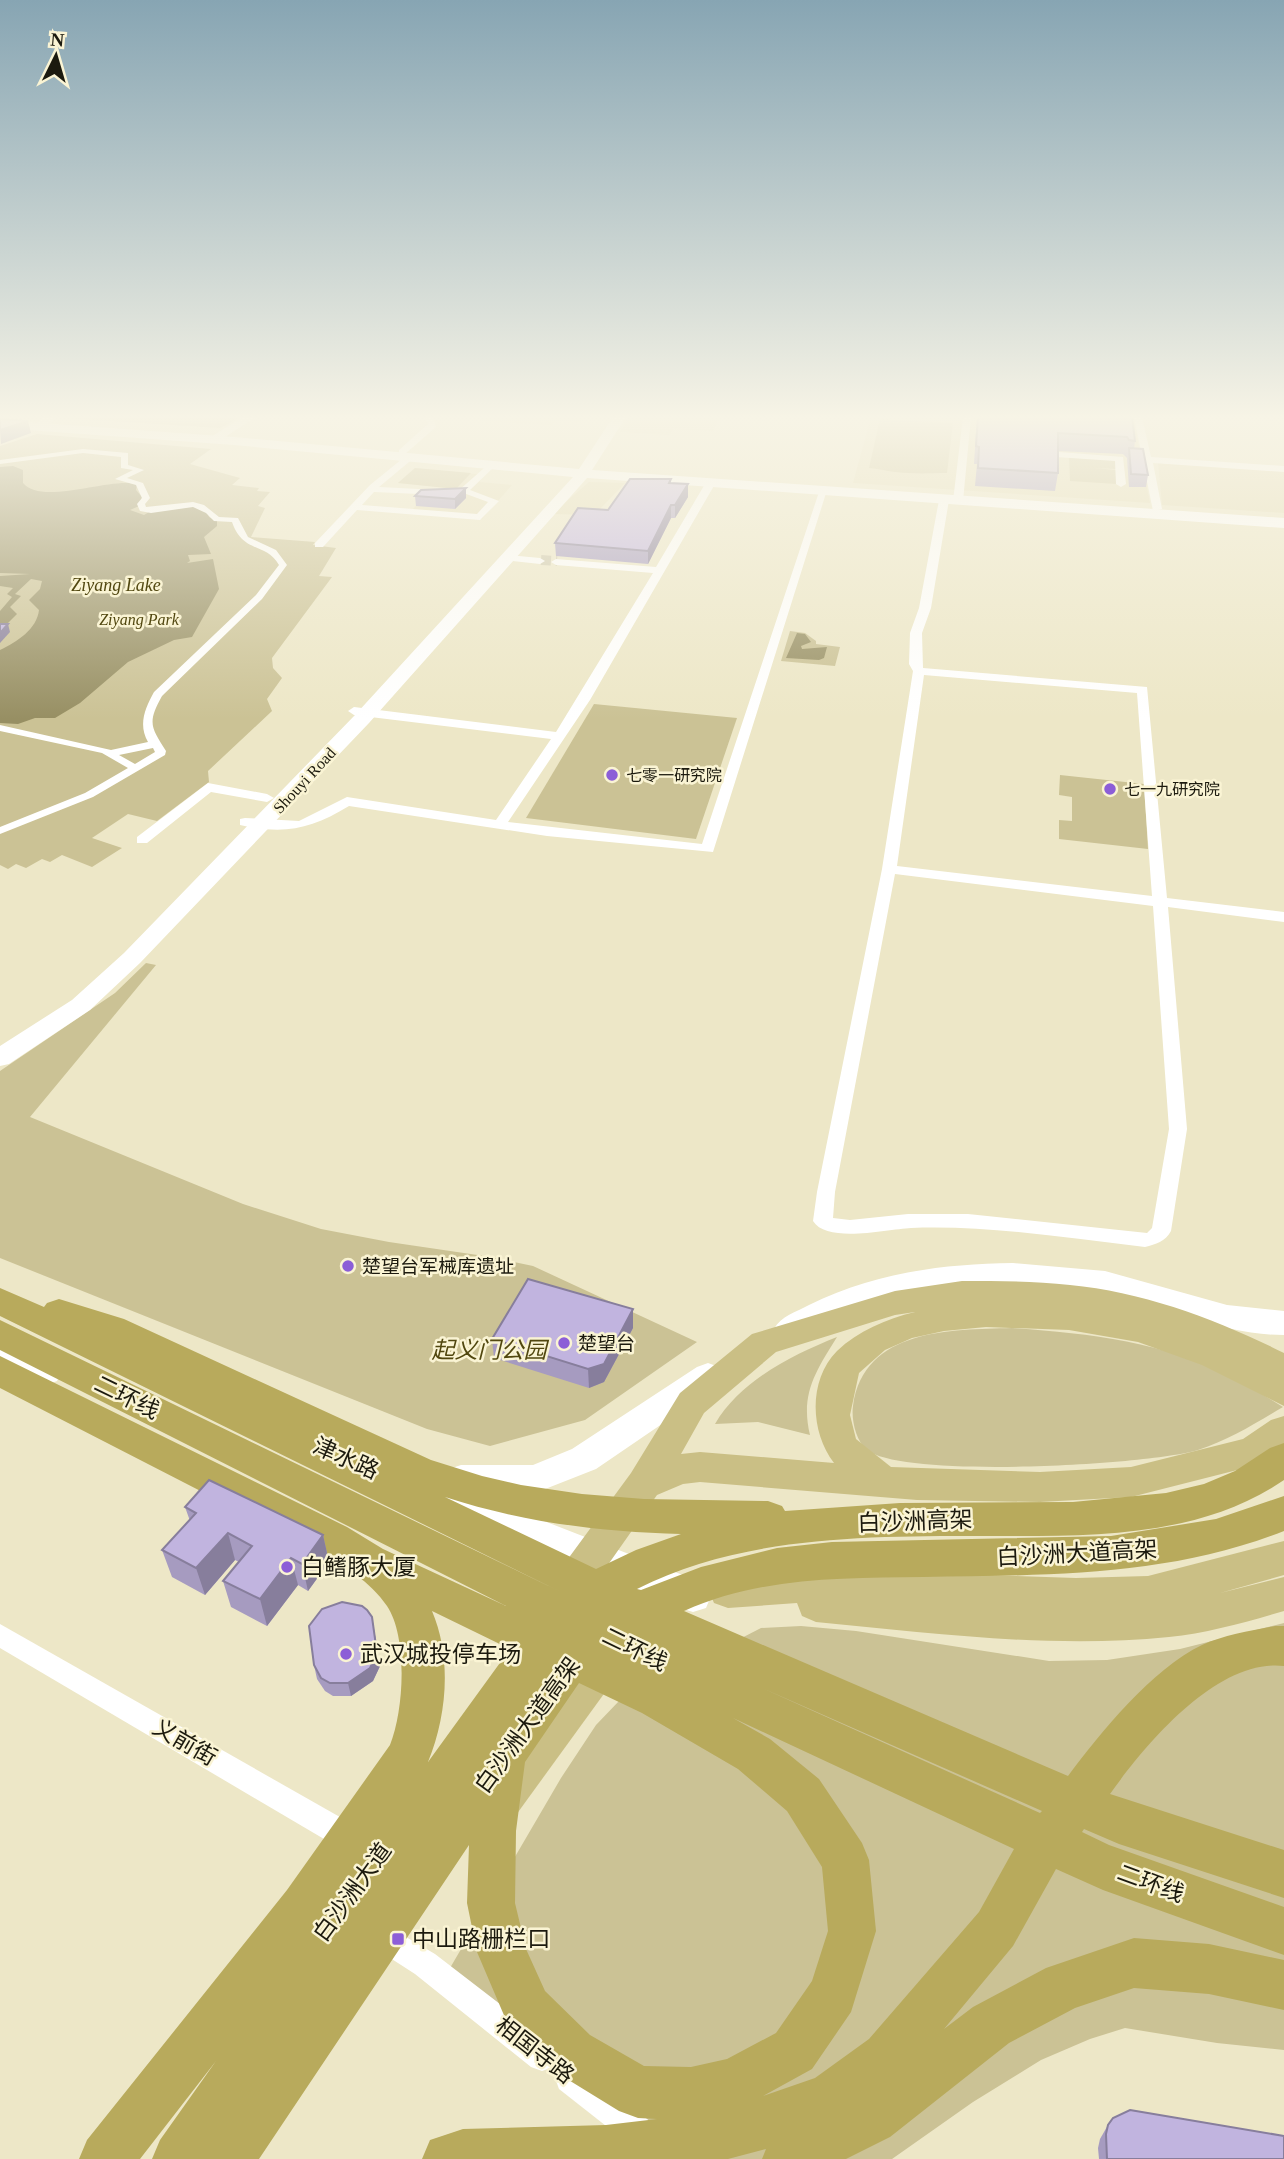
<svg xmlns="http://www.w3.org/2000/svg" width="1284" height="2159" font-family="'Times New Roman','Noto Sans SC',serif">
	<rect width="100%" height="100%" fill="#ede7c7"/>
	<g fill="#e5ddb6">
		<polygon points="485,417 587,417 582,422 556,421 551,425 482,421"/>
		<polygon points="630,417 720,417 713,431 673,429 669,435 620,432"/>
		<polygon points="871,417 1133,417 1150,503 853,483"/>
		<polygon points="1158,462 1284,471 1284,513 1162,505"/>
		<polygon points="415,468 485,475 479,482 512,485 482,519 411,511 426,495 439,497 447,488 398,483"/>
		<polygon points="589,482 625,483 594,515 552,514"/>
	</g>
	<g fill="#cbc295">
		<polygon points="65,417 241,417 220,428 63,418"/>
		<path d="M880,419L953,423L947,473C934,473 923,474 908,473C894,473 882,469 869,468Z"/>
		<polygon points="37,434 211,449 190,464 240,478 232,485 259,488 257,491 270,492 258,506 265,508 251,537 315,542 313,545 336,548 319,576 332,577 272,658 273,668 282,678 267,699 272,711 208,771 209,782 157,821 128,814 92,838 122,848 92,867 62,855 50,862 42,859 26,868 16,864 8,869 0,865 0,446"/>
		<polygon points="1069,457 1116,460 1116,469 1094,468 1116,470 1117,484 1070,481"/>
		<polygon points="415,468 471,473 456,489 398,483"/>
		<polygon points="790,631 805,633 816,641 816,644 840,647 835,666 781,661"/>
		<polygon points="594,704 737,718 696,839 526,818"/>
		<polygon points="1060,775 1144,784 1148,849 1059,839 1059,820 1072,821 1072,797 1059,795"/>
		<polygon points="146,963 156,965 30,1117 243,1204 321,1229 389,1242 491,1257 533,1266 697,1342 585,1420 490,1446 427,1429 0,1258 0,1071 115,993"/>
		<path d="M1012,1328C1086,1333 1165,1342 1232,1377C1250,1386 1266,1397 1283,1407C1256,1423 1229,1440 1198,1450C1148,1465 904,1479 867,1450C856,1441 851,1419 853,1406C864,1328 951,1330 1012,1328Z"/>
		<path d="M837,1337C816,1371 800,1394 810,1435L758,1422L715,1424C740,1381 792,1355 837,1337Z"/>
		<polygon points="1284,1623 1284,2050 1217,2043 1125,2028 1090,2039 1041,2060 973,2102 892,2159 678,2159 443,1980 561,1778 596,1725 619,1701 761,1628 801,1626 856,1631 1049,1661 1107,1660 1180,1649"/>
	</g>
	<g fill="#978f63">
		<path d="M13,466L23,470V483C42,506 109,477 137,484L136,490L142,497L139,506L130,510L144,515L149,512L193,506L207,511L209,517L217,521V526L204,537L211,554L188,555L190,561L187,563L213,559L219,589L192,637L174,640L128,662L80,703L55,718H35L18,724L0,723V650C17,642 37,629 39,610L29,600L40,589L42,581L31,579L15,594L21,596L10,607L17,614L0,631V611L12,597L7,594L13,588L0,586V576L30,574L0,573V467Z"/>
		<polygon points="797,633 805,634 811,642 801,646 802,649 827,647 824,658 819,660 786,658"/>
	</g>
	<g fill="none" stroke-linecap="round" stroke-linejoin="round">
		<polyline stroke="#cec8ab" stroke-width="10" stroke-dasharray="10 5" stroke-linecap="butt" points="541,560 557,561"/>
		<path fill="#fff" fill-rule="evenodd" d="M83,449L128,453V465L144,470L127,478L143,483L150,498L145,504L146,507L193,502L204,505L219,517L238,518L248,537L276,550L287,565L262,599L162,696C147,723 151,727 166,751L165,755L93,797L0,834V827L85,793L128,768L102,753L0,731V725L111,750L148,742C138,725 145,708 154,692L256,595L279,565C266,542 243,554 232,522L214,521L206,513L193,507L151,513L140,511L137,504L142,498L136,485L115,479L133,470L121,468V457L83,453L0,464V460ZM153,748L155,752L135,764L119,755Z"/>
		<g fill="#fff" fill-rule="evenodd">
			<polygon points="425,417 433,417 436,427 405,454 399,454 399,450 428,424"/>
			<polygon points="963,417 971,417 963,501 958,504 953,501"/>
			<polygon points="1134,417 1142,417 1151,457 1284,466 1284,472 1153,463 1162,509 1153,511"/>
			<polygon points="1059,452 1123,457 1126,484 1121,487 1116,484 1115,461 1056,457 1056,453"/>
			<polygon points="407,455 415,457 379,487 439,490 442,491 442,495 374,492 362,505 477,514 488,502 458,491 491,462 494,463 494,467 470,490 499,501 480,520 357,510 323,547 315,547 315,543 370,485"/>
			<path d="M710,481L715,484L590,700L508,822L702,844L819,492L827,490L713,852L547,836L349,806C311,829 285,835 240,825V819L245,818L299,821L347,797L496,820L551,739L354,715L348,711L354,707L556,732L653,573L556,565L551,562L556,559L656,567L705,484Z"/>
			<path d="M944,497L949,500L931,608L922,633L923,668L1147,687L1167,898L1284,912V922L1168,907L1187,1129L1171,1231C1165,1242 1156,1244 1145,1247C1067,1238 989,1225 911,1228C888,1229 827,1244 813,1221L817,1192L882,869L913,671L909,664L910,633L919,608L939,500ZM924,675L1137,693L1152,896L897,866ZM895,874L1153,906L1169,1129L1152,1228L1147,1233L968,1214H908L850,1220L833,1218L835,1192Z"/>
			<polygon points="507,555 540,558 545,561 540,564 503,560 503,556"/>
			<polygon points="208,783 267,794 274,798 267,802 211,792 147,843 137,843 137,837"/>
			<polygon points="0,1624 361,1829 365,1839 361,1849 351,1853 341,1849 0,1648"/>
			<polygon points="394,1930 435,1954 553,2045 557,2056 553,2067 542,2071 531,2067 415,1974 384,1954 380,1944 384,1934"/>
			<polygon points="570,2063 581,2067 684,2148 689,2159 648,2159 559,2089 555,2078 559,2067"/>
		</g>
		<g fill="#fff" fill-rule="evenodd">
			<polygon points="45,417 58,417 43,428 35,428 35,424"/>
			<polygon points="243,417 256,417 217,442 209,442 209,438"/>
		</g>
		<g fill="#fff" fill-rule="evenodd">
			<polygon points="613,417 626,417 592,470 1284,518 1284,528 587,478 369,723 140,963 90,1010 9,1064 0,1066 0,1046 72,1000 124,953 355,715 573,477 234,445 0,428 0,420 234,437 579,469"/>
			<path d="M1013,1263L1105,1271L1227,1305L1284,1311V1335C1223,1335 1168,1308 1109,1295C1044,1281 939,1278 877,1301C847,1312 820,1331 790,1341L779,1337L774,1329C781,1316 796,1312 809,1305C874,1273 941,1264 1013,1263Z"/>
			<polygon points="0,1338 57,1363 62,1372 57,1381 46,1385 0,1364"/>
			<polygon points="708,1363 719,1367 724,1376 719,1385 596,1469 535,1493 472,1493 706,1584 711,1596 706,1608 693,1612 680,1608 411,1499 406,1489 411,1479 423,1475 446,1483 444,1479 449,1469 461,1465 533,1465 572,1449 697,1367"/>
		</g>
		<g fill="#cabf85" fill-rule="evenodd">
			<path d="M962,1281C998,1281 1034,1281 1070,1285C1144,1292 1218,1320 1284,1353V1406L1202,1365L1138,1342L1069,1330L986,1327L944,1331L912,1338L885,1350L859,1373L850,1415L856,1439L891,1467L1040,1472L1131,1467L1243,1439L1271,1420L1284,1416V1449L1266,1461L1253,1466L1131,1497L1040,1502L917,1500L700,1482L683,1484L657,1495L579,1606L565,1611L551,1606L546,1594L551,1582L631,1473L680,1393L752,1334L895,1291ZM915,1312C886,1319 858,1331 837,1351C808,1380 810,1432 834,1463L700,1452L681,1454L704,1413L776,1352L895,1315Z"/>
			<path d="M1284,1541V1575L1220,1593L1284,1577V1611C1246,1622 1208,1633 1169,1637C1051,1649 933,1633 816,1622L802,1616L797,1603L728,1608L714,1603L709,1591L714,1579L728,1574L786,1568L1076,1578L1148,1576Z"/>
			<polygon points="608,1637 622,1643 628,1656 622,1669 516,1815 501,1821 486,1815 479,1800 486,1785 594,1643"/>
		</g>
		<path fill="#b8aa5c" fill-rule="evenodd" d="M0,1288L44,1307L47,1303L59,1299L124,1319L431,1460L482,1476L521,1485L582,1494L644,1499L768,1501L782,1506L785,1511L900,1503L1073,1502L1166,1493L1204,1484L1235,1471L1270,1448L1284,1443V1480C1196,1540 1084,1536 981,1536C865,1536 742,1536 637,1589L641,1590L701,1567L777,1548L832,1542L1111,1536L1216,1519L1284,1496V1531C1168,1577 1046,1575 923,1577C842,1578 759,1577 684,1611L1068,1776C1100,1733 1153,1668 1202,1645C1224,1635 1251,1631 1275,1626H1284V1666C1217,1658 1145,1745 1110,1794L1284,1850V1898L1119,1844L1084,1829L1082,1832L1109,1845L1284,1907V1955L1103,1890L1056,1869L1013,1946L944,2029L973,2007L1046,1968L1134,1938L1209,1944L1284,1960V2010L1209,1994L1134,1988L1075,2008L1009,2043L890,2137L846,2159H762L766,2149L728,2159H422L430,2140L463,2129L606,2125L657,2119L638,2118L619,2111L554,2071L509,2027L477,1952L467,1903L469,1845L259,2159H152L160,2140L216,2061L140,2159H79L87,2140L287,1890L390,1745C404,1711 408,1637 387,1606C370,1581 344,1566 319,1552L0,1388V1356L347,1527L383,1549L506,1606L0,1350V1320L563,1593L0,1316ZM445,1497C522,1522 600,1532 681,1534L636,1550L596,1569ZM432,1611L510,1649L428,1762C447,1716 452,1658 432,1611ZM579,1683L642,1713L738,1769L787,1811L822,1867L828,1931L812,1981L776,2033L727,2059L691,2067L644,2066L590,2035L545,1991L526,1949L515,1903L516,1831L525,1762ZM762,1688L1042,1811L1040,1813ZM733,1718L1014,1849L979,1912L869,2039L815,2078L763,2096L812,2069L851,2012L876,1931L869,1860L862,1843L819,1779L770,1739Z"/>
	</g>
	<g fill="#a69bc0">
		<polygon points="977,417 1132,417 1135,441 1134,449 1148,475 1146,487 1129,487 1127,458 1123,454 1058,451 1058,473 1055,491 975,486 977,464 974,464"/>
		<polygon points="671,479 671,483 688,497 675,518 671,518 648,564 556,556 555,543 608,510"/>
		<polygon points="415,496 466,498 455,509 416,506"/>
		<polygon points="633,1309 633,1328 604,1382 589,1388 494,1358 492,1339"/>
		<polygon points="185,1507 323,1535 329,1562 308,1591 298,1585 267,1626 231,1607 223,1581 239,1562 235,1560 205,1595 172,1577 162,1550 190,1521"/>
		<polygon points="372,1617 380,1666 373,1681 351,1696 333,1696 325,1691 317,1679 314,1665"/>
		<polygon points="1108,2125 1284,2159 1099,2159 1098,2148 1100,2139"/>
	</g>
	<g fill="#877e9c">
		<polygon points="28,421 31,433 1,444 0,430"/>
		<polygon points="688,484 688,497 675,518 675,505"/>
		<polygon points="466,488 466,498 455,509 455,499"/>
		<polygon points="671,505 671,518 648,564 648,551"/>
		<polygon points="8,624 10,632 0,643 0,633"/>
		<polygon points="633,1309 633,1328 604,1382 589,1388 588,1369"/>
		<polygon points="228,1533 235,1560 205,1595 196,1568"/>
		<polygon points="323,1535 329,1562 308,1591 302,1564"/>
		<polygon points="291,1558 298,1585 267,1626 260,1599"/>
		<polygon points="372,1617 380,1666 373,1681 351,1696 348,1683"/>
	</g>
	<g fill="#c1b4df" stroke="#877e9c" stroke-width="2">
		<polygon points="978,417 1132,417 1135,441 1129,440 1127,437 1058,433 1058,473 978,468 979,447 976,446"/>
		<polygon points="0,419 28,421 0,430"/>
		<polygon points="1129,448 1143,449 1148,475 1131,474"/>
		<polygon points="630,479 671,479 669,483 688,484 675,505 671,505 648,551 555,543 578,508 608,510"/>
		<polygon points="466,488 455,499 415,496 421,490"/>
		<polygon points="0,624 8,624 0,633"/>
		<polygon points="528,1279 633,1309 604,1364 588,1369 492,1339"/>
		<polygon points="209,1480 323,1535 302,1564 291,1558 260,1599 223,1581 252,1546 228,1533 196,1568 162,1550 196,1513 185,1507"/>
		<polygon points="342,1602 362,1606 367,1610 372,1617 377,1653 370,1668 348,1683 330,1683 321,1678 314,1665 309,1626 322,1609"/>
		<polygon points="1130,2110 1284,2136 1284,2159 1107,2159 1106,2134 1108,2125 1113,2118"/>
	</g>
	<linearGradient id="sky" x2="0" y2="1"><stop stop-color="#87a5b3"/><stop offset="0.58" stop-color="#f7f4e6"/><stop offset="1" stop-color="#f7f4e6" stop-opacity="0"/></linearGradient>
	<rect width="1284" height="719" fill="url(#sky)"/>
	<g fill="#8c5ed7" stroke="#faf4d4" stroke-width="2.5">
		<circle cx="612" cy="775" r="7"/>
		<circle cx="1110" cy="789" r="7"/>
		<circle cx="348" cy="1266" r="7"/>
		<circle cx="564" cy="1343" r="7"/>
		<circle cx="287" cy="1567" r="7"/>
		<circle cx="346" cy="1654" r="7"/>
		<rect x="391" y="1932" width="14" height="14" rx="3.5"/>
	</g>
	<g text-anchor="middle" stroke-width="5" stroke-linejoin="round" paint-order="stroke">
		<g font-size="16" font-style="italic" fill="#51470f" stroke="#faf4d4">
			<text x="139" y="625">Ziyang Park</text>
		</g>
		<g font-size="16" fill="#1c1a0e" stroke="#faf4d4" text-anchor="start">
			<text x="626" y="781">七零一研究院</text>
			<text x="1124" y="795">七一九研究院</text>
		</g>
		<g font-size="16" fill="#1c1a0e" stroke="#faf4d4">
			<text transform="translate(304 780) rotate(-47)" y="6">Shouyi Road</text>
		</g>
		<g font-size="18" font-style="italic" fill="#524811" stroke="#faf4d4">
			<text x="116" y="591">Ziyang Lake</text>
		</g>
		<g font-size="19" fill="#1c1a0e" stroke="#faf4d4" text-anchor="start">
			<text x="362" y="1273">楚望台军械库遗址</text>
			<text x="578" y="1350">楚望台</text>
		</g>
		<g font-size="23" font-style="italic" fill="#51470f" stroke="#faf4d4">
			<text x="489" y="1358">起义门公园</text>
		</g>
		<g font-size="23" fill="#1c1a0e" stroke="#faf4d4">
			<text transform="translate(127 1397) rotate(26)" y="8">二环线</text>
			<text transform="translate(346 1458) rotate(24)" y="8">津水路</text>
			<text transform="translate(915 1521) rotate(-2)" y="8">白沙洲高架</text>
			<text transform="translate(1077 1553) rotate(-3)" y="8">白沙洲大道高架</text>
			<text transform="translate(635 1649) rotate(26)" y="8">二环线</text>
			<text transform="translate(527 1725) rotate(-54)" y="8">白沙洲大道高架</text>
			<text transform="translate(185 1742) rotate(30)" y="8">义前街</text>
			<text transform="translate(1151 1883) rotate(20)" y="8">二环线</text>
			<text transform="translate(352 1892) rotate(-54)" y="8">白沙洲大道</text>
			<text transform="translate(535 2050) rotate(38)" y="8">相国寺路</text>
		</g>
		<g font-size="23" fill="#1c1a0e" stroke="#faf4d4" text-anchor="start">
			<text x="301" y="1575">白鳍豚大厦</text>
			<text x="360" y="1662">武汉城投停车场</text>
			<text x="412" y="1947">中山路栅栏口</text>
		</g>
	</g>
	<g transform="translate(56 56) rotate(5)" stroke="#faf4d4" stroke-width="5" paint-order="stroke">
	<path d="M0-5L12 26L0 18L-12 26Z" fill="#1c1a0e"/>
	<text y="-10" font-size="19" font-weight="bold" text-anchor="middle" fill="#1c1a0e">N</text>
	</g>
</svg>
